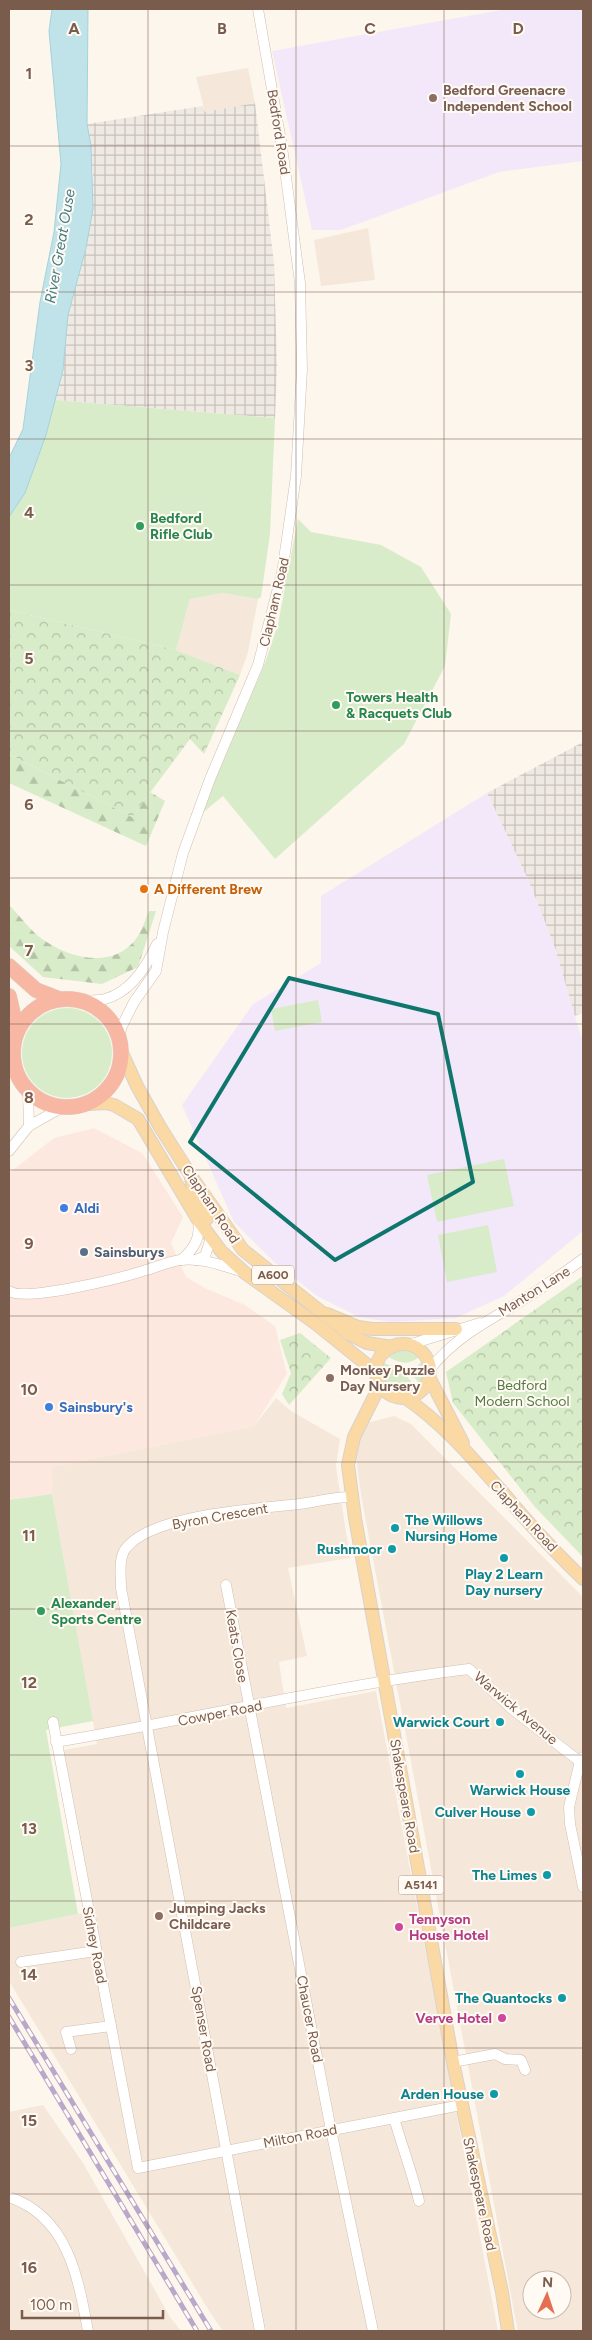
<svg xmlns="http://www.w3.org/2000/svg" width="592" height="2340" font-family="Figtree,sans-serif">
	<defs>
		<pattern id="industrial-grid" width="8" height="8" patternUnits="userSpaceOnUse" patternTransform="scale(1.25)"><rect width="8" height="8" fill="#efe9e4"/><path d="M0 4h8M4 0v8" fill="none" stroke="#c7c0bb"/></pattern>
		<pattern id="forest-firs" width="22" height="20" patternUnits="userSpaceOnUse" patternTransform="scale(1.25)"><rect width="22" height="20" fill="#d8ecc9"/><path d="M5 1l3.5 6h-7zM16 11l3.5 6h-7z" fill="#b4c2a5"/></pattern>
		<pattern id="park-crowns" width="20" height="18" patternUnits="userSpaceOnUse" patternTransform="scale(1.25)"><rect width="20" height="18" fill="#d8ecc9"/><path d="M2 6a3 3 0 1 1 6 0M12 15a3 3 0 1 1 6 0" fill="none" stroke="#b4c2a5"/></pattern>
	</defs>
	<rect width="100%" height="100%" fill="#fdf6ec"/>
	<g fill="#f5e8da" fill-rule="evenodd">
		<polygon points="248,68 255,103 205,112 196,77"/>
		<polygon points="368,228 375,280 321,286 314,240"/>
		<polygon points="223,593 258,599 248,652 240,675 176,650 190,599"/>
		<polygon points="276,1398 291,1411 340,1439 336,1466 350,1558 288,1568 307,1656 279,1662 286,1708 376,1691 498,2331 223,2331 211,2314 9,1981 9,1928 93,1911 64,1750 97,1744 52,1494 51,1467 254,1426"/>
		<path d="M394,1416L411,1424L583,1597V2331H518L516,2322L361,1495L356,1457L363,1424ZM532,2280H562V2310H532Z"/>
		<polygon points="43,2105 83,2163 170,2317 181,2331 9,2331 9,2112"/>
	</g>
	<polygon fill="#fde8e0" points="94,1128 142,1153 183,1217 171,1243 186,1277 205,1288 245,1305 275,1326 287,1374 254,1426 51,1467 52,1494 9,1500 9,1173 54,1138"/>
	<g fill="url(#industrial-grid)">
		<polygon points="255,103 274,263 277,366 275,418 55,400 63,370 68,315 86,248 93,173 87,124 203,106 205,112"/>
		<polygon points="583,742 583,1013 574,1016 555,948 529,882 487,793"/>
	</g>
	<g fill="#f3e8fa">
		<polygon points="507,9 583,9 583,161 499,172 341,230 312,230 272,51"/>
		<polygon points="487,793 529,882 555,948 583,1043 583,1231 504,1296 456,1318 391,1322 359,1317 317,1296 273,1261 234,1222 182,1105 253,1004 321,963 321,896"/>
	</g>
	<g fill="#d8ecc9">
		<polygon points="55,400 275,418 270,534 261,597 258,599 223,593 190,599 176,650 9,610 9,517 25,493 46,435"/>
		<polygon points="298,519 311,532 381,545 421,567 451,614 445,666 404,744 275,859 223,796 200,815 265,663 278,624"/>
		<polygon points="318,1000 322,1022 275,1031 271,1009"/>
		<circle cx="67" cy="1053" r="45"/>
		<polygon points="504,1159 514,1206 437,1222 427,1175"/>
		<polygon points="488,1225 497,1272 447,1282 438,1235"/>
		<path d="M399,1350H406L419,1357C408,1366 400,1363 388,1357Z"/>
		<polygon points="422,1361 425,1375 420,1384 414,1377 413,1371"/>
		<path d="M384,1363L401,1370L417,1388C397,1397 376,1386 384,1363Z"/>
		<polygon points="52,1494 93,1721 46,1730 78,1914 9,1928 9,1500"/>
	</g>
	<g fill="url(#forest-firs)">
		<polygon points="9,754 132,817 150,792 165,801 146,846 9,783"/>
		<path d="M9,905C20,916 31,932 45,941C72,959 113,969 136,939C142,931 145,920 149,911H156L138,967L102,984L43,977L9,946Z"/>
	</g>
	<g fill="url(#park-crowns)">
		<polygon points="9,610 176,650 240,675 204,754 190,739 132,817 9,754"/>
		<polygon points="583,1276 583,1557 535,1507 453,1403 446,1372"/>
		<polygon points="300,1333 331,1358 289,1405 282,1394 291,1373 280,1340"/>
	</g>
	<polygon fill="#bfe3e8" stroke="#a5d3da" points="52,9 88,9 87,124 91,146 93,209 86,248 68,315 63,370 46,435 25,493 9,517 9,458 23,429 40,302 54,232 61,164 49,31"/>
	<g fill="none" stroke-linecap="round" stroke-linejoin="round">
		<defs>
			<g id="minor">
				<path d="M82,1001C89,1000 98,1001 105,999C131,992 147,966 157,944"/>
				<polyline points="119,1037 122,1026 134,1002 156,971 163,932 183,853 210,779 258,665 282,573 296,476 302,369 300,283 282,147 258,9"/>
				<polyline points="28,1092 29,1126"/>
				<polyline points="9,1151 29,1126 61,1108"/>
				<path d="M181,1260C194,1249 201,1238 198,1220"/>
				<polyline points="196,1260 205,1256 211,1238"/>
				<path d="M9,1291C25,1302 121,1278 143,1271C155,1268 167,1262 180,1260C202,1257 223,1266 243,1272"/>
				<polyline points="408,1345 480,1323"/>
				<path d="M430,1369C455,1338 483,1324 516,1304C539,1290 561,1275 583,1259"/>
				<polyline points="226,1585 331,2130 373,2331"/>
				<polyline points="53,1722 138,2168 461,2105"/>
				<path d="M56,1742C194,1719 331,1686 469,1669L512,1709L583,1764"/>
				<polyline points="583,1757 580,1761 569,1807 570,1824 583,1887"/>
				<polyline points="21,1962 96,1951"/>
				<polyline points="71,2049 66,2032 111,2026"/>
				<polyline points="453,2062 495,2054 505,2059 521,2060 525,2070"/>
				<path d="M394,2118C402,2146 412,2172 419,2201"/>
				<path d="M9,2197C68,2217 78,2277 88,2331"/>
				<path d="M260,2331L121,1588C121,1576 118,1556 127,1547C155,1514 257,1509 299,1504C318,1502 334,1496 353,1497"/>
			</g>
			<g id="major">
				<polyline points="122,1053 137,1086 160,1127 191,1176 243,1250 349,1334 367,1343 392,1347"/>
				<polyline points="88,1104 105,1103 114,1105 138,1119 198,1220 221,1251 245,1273 315,1323 376,1372"/>
				<polyline points="191,1178 194,1195 207,1219"/>
				<polyline points="327,1314 358,1327 372,1329 456,1329"/>
				<circle cx="403" cy="1371" r="27"/>
				<polyline points="429,1377 463,1443"/>
				<polyline points="380,1385 354,1437 348,1465 355,1518 453,2062 502,2292 508,2331"/>
				<path d="M404,1397C443,1423 474,1460 505,1495C529,1524 556,1553 583,1579"/>
			</g>
			<g id="highway">
				<polyline points="9,966 36,990 59,999"/>
				<polyline points="9,996 17,1032"/>
				<circle cx="67" cy="1053" r="54"/>
			</g>
		</defs>
		<use href="#minor" stroke="#d1beb0" stroke-width="11"/>
		<use href="#major" stroke="#dad1cd" stroke-width="14"/>
		<use href="#highway" stroke="#dad1cd" stroke-width="16"/>
		<use href="#minor" stroke="#fff" stroke-width="10"/>
		<use href="#major" stroke="#fbd9a5" stroke-width="12"/>
		<use href="#highway" stroke="#f7b7a3" stroke-width="15"/>
		<defs>
			<g id="rail">
				<polyline points="9,1998 211,2331"/>
				<polyline points="9,2017 197,2331"/>
			</g>
		</defs>
		<use href="#rail" stroke="#b9a8c9" stroke-width="5"/>
		<use href="#rail" stroke="#fffaf3" stroke-width="3" stroke-dasharray="9" stroke-linecap="butt"/>
	</g>
	<path fill="none" stroke="#0f766e" stroke-width="4" stroke-linejoin="round" d="M289,978L438,1014L473,1182L335,1260L190,1142Z"/>
	<path fill="none" stroke="#7a5c4d" stroke-width="1" stroke-opacity="0.55" d="M148,9V2331M296,9V2331M444,9V2331M9,146H583M9,292H583M9,439H583M9,585H583M9,731H583M9,878H583M9,1024H583M9,1170H583M9,1316H583M9,1462H583M9,1609H583M9,1755H583M9,1901H583M9,2048H583M9,2194H583"/>
	<g fill="#8d6e63" stroke="#fffaf3" stroke-width="2">
		<circle cx="433" cy="98" r="5"/>
		<circle cx="330" cy="1378" r="5"/>
		<circle cx="159" cy="1916" r="5"/>
	</g>
	<g fill="#2e9e5b" stroke="#fffaf3" stroke-width="2">
		<circle cx="140" cy="526" r="5"/>
		<circle cx="336" cy="705" r="5"/>
		<circle cx="41" cy="1611" r="5"/>
	</g>
	<circle fill="#e8710a" stroke="#fffaf3" stroke-width="2" cx="144" cy="889" r="5"/>
	<g fill="#3f7fe0" stroke="#fffaf3" stroke-width="2">
		<circle cx="64" cy="1208" r="5"/>
		<circle cx="49" cy="1407" r="5"/>
	</g>
	<circle fill="#5c6f8a" stroke="#fffaf3" stroke-width="2" cx="84" cy="1252" r="5"/>
	<g fill="#0f9aa8" stroke="#fffaf3" stroke-width="2">
		<circle cx="395" cy="1528" r="5"/>
		<circle cx="392" cy="1549" r="5"/>
		<circle cx="504" cy="1558" r="5"/>
		<circle cx="500" cy="1722" r="5"/>
		<circle cx="520" cy="1774" r="5"/>
		<circle cx="531" cy="1812" r="5"/>
		<circle cx="547" cy="1875" r="5"/>
		<circle cx="562" cy="1998" r="5"/>
		<circle cx="494" cy="2094" r="5"/>
	</g>
	<g fill="#d1479c" stroke="#fffaf3" stroke-width="2">
		<circle cx="399" cy="1927" r="5"/>
		<circle cx="502" cy="2018" r="5"/>
	</g>
	<g text-anchor="middle" stroke-width="4" stroke-linejoin="round" paint-order="stroke">
		<g fill="#fffaf3" stroke="#a28b7f" stroke-width="1">
			<rect x="252" y="1265.5" width="42" height="19" rx="4"/>
			<rect x="398.5" y="1875.5" width="45" height="19" rx="4"/>
		</g>
		<g font-size="12" font-weight="bold" fill="#7a5c4d">
			<text x="273" y="1279">A600</text>
			<text x="421" y="1889">A5141</text>
		</g>
		<g font-size="14" font-weight="bold" fill="#785e54" stroke="#fffaf3" text-anchor="start">
			<text x="443" y="95">Bedford Greenacre<tspan x="443" dy="16">Independent School</tspan></text>
			<text x="340" y="1375">Monkey Puzzle<tspan x="340" dy="16">Day Nursery</tspan></text>
			<text x="169" y="1913">Jumping Jacks<tspan x="169" dy="16">Childcare</tspan></text>
		</g>
		<g font-size="14" fill="#7a5c4d" stroke="#fffaf3">
			<text transform="translate(279 132) rotate(81)" y="5">Bedford Road</text>
			<text transform="translate(274 602) rotate(-77)" y="5">Clapham Road</text>
			<text transform="translate(211 1204) rotate(56)" y="5">Clapham Road</text>
			<text transform="translate(534 1291) rotate(-32)" y="5">Manton Lane</text>
			<text transform="translate(220 1516) rotate(-10)" y="5">Byron Crescent</text>
			<text transform="translate(524 1516) rotate(47)" y="5">Clapham Road</text>
			<text transform="translate(237 1646) rotate(80)" y="5">Keats Close</text>
			<text transform="translate(516 1708) rotate(40)" y="5">Warwick Avenue</text>
			<text transform="translate(220 1713) rotate(-11)" y="5">Cowper Road</text>
			<text transform="translate(405 1796) rotate(80)" y="5">Shakespeare Road</text>
			<text transform="translate(95 1945) rotate(79)" y="5">Sidney Road</text>
			<text transform="translate(310 2019) rotate(79)" y="5">Chaucer Road</text>
			<text transform="translate(204 2029) rotate(80)" y="5">Spenser Road</text>
			<text transform="translate(300 2136) rotate(-11)" y="5">Milton Road</text>
			<text transform="translate(480 2194) rotate(78)" y="5">Shakespeare Road</text>
		</g>
		<g font-size="14" font-weight="bold" fill="#27864d" stroke="#fffaf3" text-anchor="start">
			<text x="150" y="523">Bedford<tspan x="150" dy="16">Rifle Club</tspan></text>
			<text x="346" y="702">Towers Health<tspan x="346" dy="16">&amp; Racquets Club</tspan></text>
			<text x="51" y="1608">Alexander<tspan x="51" dy="16">Sports Centre</tspan></text>
		</g>
		<g font-size="14" font-weight="bold" fill="#c56008" stroke="#fffaf3" text-anchor="start">
			<text x="154" y="894">A Different Brew</text>
		</g>
		<g font-size="14" font-weight="bold" fill="#366cbe" stroke="#fffaf3" text-anchor="start">
			<text x="74" y="1213">Aldi</text>
			<text x="59" y="1412">Sainsbury's</text>
		</g>
		<g font-size="14" font-weight="bold" fill="#4e5e75" stroke="#fffaf3" text-anchor="start">
			<text x="94" y="1257">Sainsburys</text>
		</g>
		<g font-size="14" fill="#537a41" stroke="#fffaf3">
			<text x="522" y="1390">Bedford<tspan x="522" dy="16">Modern School</tspan></text>
		</g>
		<g font-size="14" font-weight="bold" fill="#0d838f" stroke="#fffaf3" text-anchor="end">
			<text x="405" y="1525" text-anchor="start">The Willows<tspan x="405" dy="16">Nursing Home</tspan></text>
			<text x="382" y="1554">Rushmoor</text>
			<text x="504" y="1579" text-anchor="middle">Play 2 Learn<tspan x="504" dy="16">Day nursery</tspan></text>
			<text x="490" y="1727">Warwick Court</text>
			<text x="520" y="1795" text-anchor="middle">Warwick House</text>
			<text x="521" y="1817">Culver House</text>
			<text x="537" y="1880">The Limes</text>
			<text x="552" y="2003">The Quantocks</text>
			<text x="484" y="2099">Arden House</text>
		</g>
		<g font-size="14" font-weight="bold" fill="#b23c85" stroke="#fffaf3" text-anchor="start">
			<text x="409" y="1924">Tennyson<tspan x="409" dy="16">House Hotel</tspan></text>
			<text x="492" y="2023" text-anchor="end">Verve Hotel</text>
		</g>
		<g font-size="15" font-style="italic" fill="#437c86" stroke="#fffaf3">
			<text transform="translate(60 246) rotate(-80)" y="5">River Great Ouse</text>
		</g>
	</g>
	<g font-size="16" text-anchor="middle" font-weight="bold" fill="#7a5c4d" stroke="#fffaf3" stroke-width="4" stroke-linejoin="round" paint-order="stroke">
		<text x="74" y="34">A</text>
		<text x="222" y="34">B</text>
		<text x="370" y="34">C</text>
		<text x="518" y="34">D</text>
		<text x="29" y="79">1</text>
		<text x="29" y="225">2</text>
		<text x="29" y="371">3</text>
		<text x="29" y="518">4</text>
		<text x="29" y="664">5</text>
		<text x="29" y="810">6</text>
		<text x="29" y="956">7</text>
		<text x="29" y="1103">8</text>
		<text x="29" y="1249">9</text>
		<text x="29" y="1395">10</text>
		<text x="29" y="1541">11</text>
		<text x="29" y="1688">12</text>
		<text x="29" y="1834">13</text>
		<text x="29" y="1980">14</text>
		<text x="29" y="2126">15</text>
		<text x="29" y="2273">16</text>
	</g>
	<rect width="592" height="2340" fill="none" stroke="#7a5c4d" stroke-width="20"/>
	<g transform="translate(547 2295) rotate(3)"><circle r="24" fill="#fffaf3" stroke="#cabbb1"/>
	<path d="M0-4L9 19L0 12L-9 19Z" fill="#e76f51"/>
	<text y="-8" font-size="14" font-weight="bold" text-anchor="middle" fill="#7a5c4d">N</text>
	</g>
	<path d="M22 2310v8h141v-8" fill="none" stroke="#7a5c4d" stroke-width="2.5"/>
	<text x="30" y="2310" font-size="15" fill="#7a5c4d" stroke="#fffaf3" stroke-width="4" paint-order="stroke">100 m</text>
</svg>
